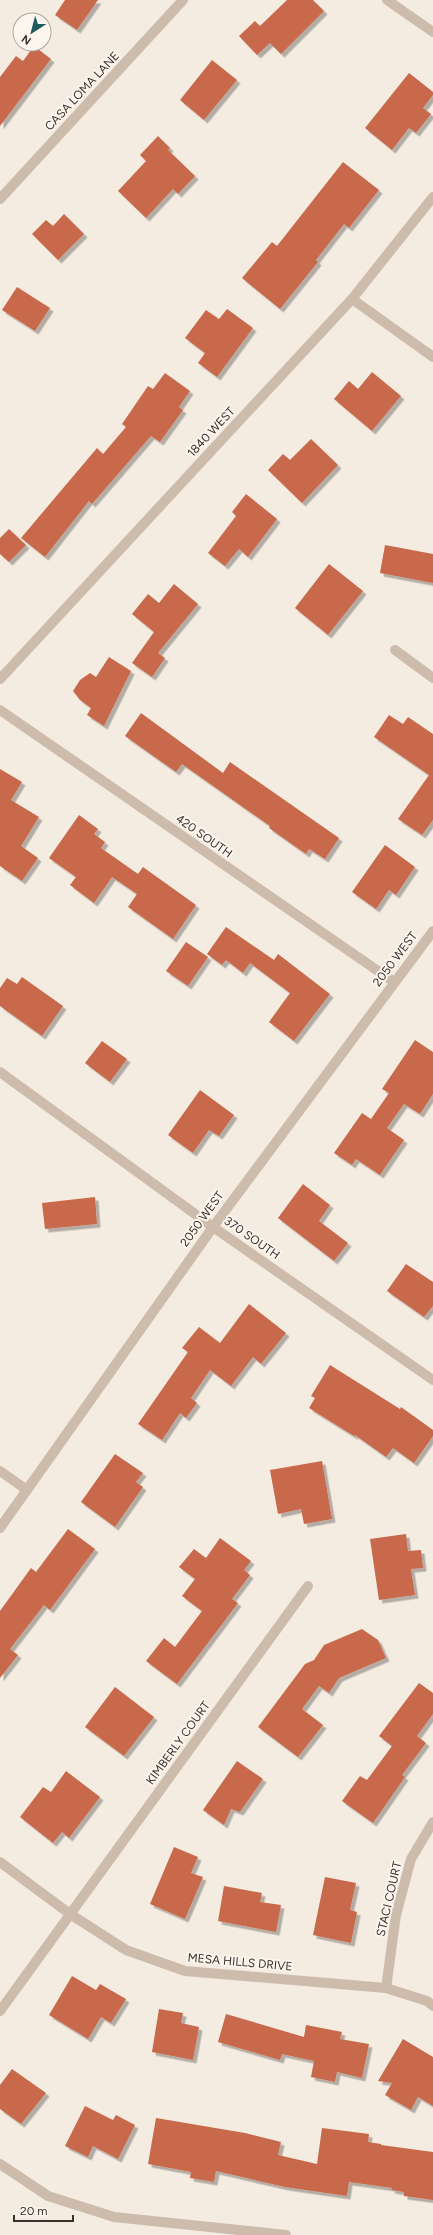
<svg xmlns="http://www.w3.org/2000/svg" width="433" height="2235" font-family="Figtree,sans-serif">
	<defs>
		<filter id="shadow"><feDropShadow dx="3.5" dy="3.5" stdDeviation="0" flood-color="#0004"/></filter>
	</defs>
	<rect width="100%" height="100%" fill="#f4ebe1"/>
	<g fill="#c8694b" filter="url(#shadow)">
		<polygon points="65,0 98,0 77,30 55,15"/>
		<polygon points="287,0 313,0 324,11 281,54 270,43 257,55 239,36 255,21 260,26"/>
		<polygon points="34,46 51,59 0,126 0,77 16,56 23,61"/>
		<polygon points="212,60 237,80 204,120 180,100"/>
		<polygon points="409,73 433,92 433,95 423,108 431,114 416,133 409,128 392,150 365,128"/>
		<polygon points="158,136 170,148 168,150 195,176 178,194 173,189 146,218 118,191 146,161 140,155"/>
		<polygon points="343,162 379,190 349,228 344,224 316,260 318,262 280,309 242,278 272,242 277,246"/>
		<polygon points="64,214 84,234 58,260 32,234 46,220 53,226"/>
		<polygon points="17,287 50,308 35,331 2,310"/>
		<polygon points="227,309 253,328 217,377 198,363 205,353 185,338 206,310 219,319"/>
		<polygon points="372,372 401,396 372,431 334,399 349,381 358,389"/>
		<polygon points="165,373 190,391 179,407 183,410 160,442 151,436 92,504 89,501 45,557 21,538 97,448 103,454 126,427 122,424 148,386 153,389"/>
		<polygon points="311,439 338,465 302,503 268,470 283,454 290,460"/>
		<polygon points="246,494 277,519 248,557 239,549 225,566 208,553 236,516 232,512"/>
		<polygon points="9,529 26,545 9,562 0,554 0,538"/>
		<polygon points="385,545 433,554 433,583 380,573"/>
		<polygon points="329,564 363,591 328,635 295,608"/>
		<polygon points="174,584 198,604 158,653 165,658 152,677 132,663 154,632 132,614 148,594 159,603"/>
		<polygon points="109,657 131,671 104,726 87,715 91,708 80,700 73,691 80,680 90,673 96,677"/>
		<polygon points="141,713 223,773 230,762 339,838 325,859 309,849 306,854 269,828 270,826 182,764 176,772 125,736"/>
		<polygon points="389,715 403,724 408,717 433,734 433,820 422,835 398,819 429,775 374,737"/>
		<polygon points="0,769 22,782 11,800 39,817 21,846 38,858 22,881 0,866"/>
		<polygon points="79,815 98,829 94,834 105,842 101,848 138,874 143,867 196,905 173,939 128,907 137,894 112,877 94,903 70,885 76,877 49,858"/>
		<polygon points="385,845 415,867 396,895 389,890 376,909 352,892"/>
		<polygon points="226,927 274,960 278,954 330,994 294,1041 269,1022 290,993 250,963 243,973 226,960 222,965 207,954"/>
		<polygon points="186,942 208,957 188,986 166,971"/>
		<polygon points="22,977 63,1006 42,1036 0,1006 0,988 7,978 17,984"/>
		<polygon points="415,1040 433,1052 433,1094 420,1114 404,1104 387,1128 404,1140 380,1175 356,1159 352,1165 334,1153 362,1113 371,1119 389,1093 382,1089"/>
		<polygon points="102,1041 127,1059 110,1082 85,1063"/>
		<polygon points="200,1090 234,1115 219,1136 209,1130 193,1153 168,1135"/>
		<polygon points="303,1184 330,1205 319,1221 348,1243 334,1261 278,1218"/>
		<polygon points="95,1197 97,1224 45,1229 42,1203"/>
		<polygon points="406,1264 433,1282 433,1306 424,1317 387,1291"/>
		<polygon points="249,1304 286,1333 261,1364 253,1357 231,1386 210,1370 191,1398 197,1403 186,1418 180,1413 162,1440 138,1424 188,1352 182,1348 199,1327 220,1343"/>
		<polygon points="330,1365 400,1409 401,1407 433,1430 433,1436 414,1463 393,1448 386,1457 355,1435 354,1436 309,1408 315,1398 311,1396"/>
		<polygon points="115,1454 143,1473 136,1482 143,1487 115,1527 81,1502"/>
		<polygon points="322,1461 332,1519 304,1524 301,1509 278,1514 270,1470"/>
		<polygon points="68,1529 95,1549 50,1610 44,1605 10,1649 18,1655 0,1678 0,1611 31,1568 36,1572"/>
		<polygon points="406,1534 408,1551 421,1550 423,1568 411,1569 415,1595 379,1600 370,1539"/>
		<polygon points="220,1538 251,1561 244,1570 250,1575 232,1599 238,1603 177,1684 146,1661 164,1638 175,1647 202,1611 182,1596 195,1579 179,1567 194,1549 206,1558"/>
		<polygon points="362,1629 378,1640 386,1658 339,1678 329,1693 319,1686 302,1709 323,1725 298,1757 258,1727 305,1664 314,1660 324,1645"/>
		<polygon points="419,1683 433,1693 433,1714 417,1736 426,1743 402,1775 405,1777 373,1823 342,1801 360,1776 367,1780 392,1746 379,1736"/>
		<polygon points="115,1687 154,1717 124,1756 85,1727"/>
		<polygon points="237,1761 263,1779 240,1812 231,1809 224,1825 203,1810"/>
		<polygon points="66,1771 100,1797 69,1838 62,1832 53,1843 20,1817 43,1787 51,1792"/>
		<polygon points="174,1847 198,1857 191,1873 203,1877 185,1919 150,1904"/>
		<polygon points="325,1877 356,1883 350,1910 357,1912 351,1943 313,1935"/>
		<polygon points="224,1886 262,1893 260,1902 281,1905 276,1932 218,1921"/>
		<polygon points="72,1976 96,1990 100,1984 126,1999 111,2023 101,2017 88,2039 49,2015"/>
		<polygon points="159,2009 183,2013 181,2023 199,2027 193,2060 152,2052"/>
		<polygon points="226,2014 304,2037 306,2025 342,2032 340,2039 369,2044 362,2078 337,2072 335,2082 311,2077 314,2061 282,2054 280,2060 218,2042"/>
		<polygon points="403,2039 433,2057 433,2106 418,2097 411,2110 385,2095 392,2083 378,2081"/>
		<polygon points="12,2069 46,2093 21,2124 0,2109 0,2085"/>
		<polygon points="85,2106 113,2120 116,2115 135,2125 118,2159 93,2146 88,2157 65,2146"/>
		<polygon points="156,2118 245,2133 281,2142 278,2155 317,2164 322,2128 369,2134 368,2142 381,2144 381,2145 433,2152 433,2200 404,2196 404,2192 391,2190 392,2188 349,2182 347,2196 285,2187 216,2171 214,2182 190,2178 191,2172 148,2164"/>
	</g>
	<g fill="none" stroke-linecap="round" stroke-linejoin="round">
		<g stroke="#cdbbac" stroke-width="10">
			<polyline points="0,199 183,0"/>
			<polyline points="352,299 433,357"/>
			<polyline points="395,650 433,678"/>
			<polyline points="0,679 352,299 433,197"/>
			<polyline points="0,710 394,982"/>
			<polyline points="0,1072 213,1227 433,1380"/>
			<polyline points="0,1471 27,1490"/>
			<polyline points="0,1528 213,1227 433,931"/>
			<polyline points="0,1862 70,1914 126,1950 185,1971 386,1988 427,2001 433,2006"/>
			<polyline points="386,1988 396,1915 411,1859 433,1822"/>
			<polyline points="0,2011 308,1586"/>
			<polyline points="0,2164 48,2196 114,2217 286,2235"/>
		</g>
		<polyline stroke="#cdbbac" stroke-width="10" points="387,0 433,32"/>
	</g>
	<g text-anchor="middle" stroke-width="4" stroke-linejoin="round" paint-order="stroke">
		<g font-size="12" fill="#3b302b" stroke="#fbf5ee">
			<text transform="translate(82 91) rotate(-47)" y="4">CASA LOMA LANE</text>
			<text transform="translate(211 432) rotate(-47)" y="4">1840 WEST</text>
			<text transform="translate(204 836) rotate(35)" y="4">420 SOUTH</text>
			<text transform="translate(395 959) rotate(-53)" y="4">2050 WEST</text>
			<text transform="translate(202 1219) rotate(-54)" y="4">2050 WEST</text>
			<text transform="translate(252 1238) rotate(35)" y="4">370 SOUTH</text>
			<text transform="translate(178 1743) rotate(-54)" y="4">KIMBERLY COURT</text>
			<text transform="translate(389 1899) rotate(-77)" y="4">STACI COURT</text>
			<text transform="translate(240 1962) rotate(5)" y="4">MESA HILLS DRIVE</text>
		</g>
	</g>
	<g transform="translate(32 32) rotate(216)"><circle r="19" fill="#fbf5ee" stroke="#aea6a0"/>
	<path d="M0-3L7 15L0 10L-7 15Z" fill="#1f5a5e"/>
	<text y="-6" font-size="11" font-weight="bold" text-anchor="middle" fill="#3b302b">N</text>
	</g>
	<path d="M14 2215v6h59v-6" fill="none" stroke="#3b302b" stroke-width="2"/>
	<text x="20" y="2215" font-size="12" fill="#3b302b" stroke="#fbf5ee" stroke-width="3" paint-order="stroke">20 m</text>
</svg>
